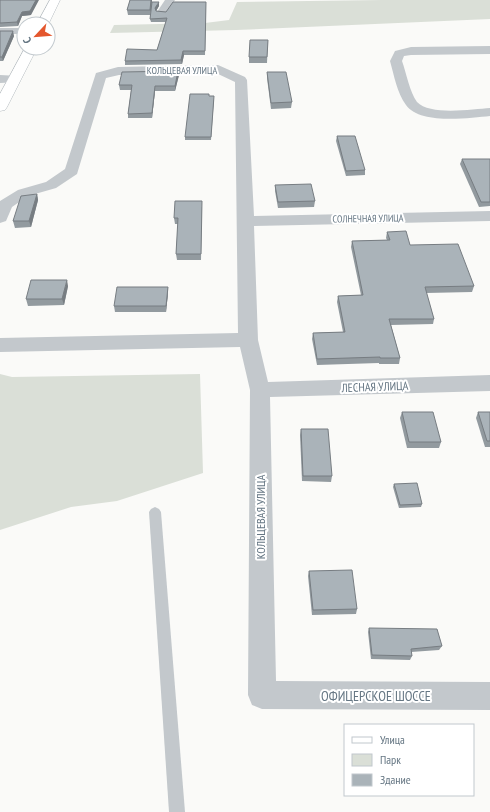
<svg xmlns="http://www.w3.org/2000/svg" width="490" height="812" font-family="'PT Sans Narrow',sans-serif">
	<rect width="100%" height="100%" fill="#fafaf8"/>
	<g fill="#dadfd7">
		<polygon points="382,0 490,0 490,19 236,30 110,33 114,25 205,23 229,20 237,2"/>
		<polygon points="0,374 12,377 200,374 203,473 117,501 71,507 0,530"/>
	</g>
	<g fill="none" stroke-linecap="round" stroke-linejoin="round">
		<defs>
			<g id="secondary">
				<polygon points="50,0 60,0 48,25 37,24"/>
				<polygon points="25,48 37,48 7,107 5,110 0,111 0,94"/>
			</g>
		</defs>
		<use href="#secondary" stroke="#b3babf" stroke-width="1"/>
		<polygon fill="#c3c8cc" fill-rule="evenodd" points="155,507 159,509 161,512 185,812 169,812 149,512 151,509"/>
		<g fill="#c3c8cc" fill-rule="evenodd">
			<polygon points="165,0 175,0 166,14 158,14 157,12"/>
			<rect x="0" y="28" width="24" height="6"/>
			<path d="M490,46V54L411,55L404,56L402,61C406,72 410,93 417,102C430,116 473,109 490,108V116C469,118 420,125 406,105C397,93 394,75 390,61L395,51L411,47Z"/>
			<polygon points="218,65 245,77 247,80 254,216 490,211 490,221 254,226 258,340 268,382 490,375 490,391 270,397 276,681 490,682 490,710 262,709 252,705 248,695 250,390 240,347 0,352 0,338 238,333 235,82 216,73 119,75 106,78 77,174 56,188 28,196 12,207 6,221 0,223 0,201 18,190 46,182 65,169 96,73 118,67"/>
			<polygon points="0,75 19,76 21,79 19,82 0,83"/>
		</g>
		<use href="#secondary" fill="#fff" fill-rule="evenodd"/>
	</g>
	<g fill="#929a9f">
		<polygon points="0,0 31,15 22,16 18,26 0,27"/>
		<polygon points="130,0 152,0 152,2 159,6 156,11 166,12 206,2 205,55 184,55 182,64 125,65 125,61 157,50 166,22 151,22 150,19 152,5 150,15 128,15 127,10"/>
		<polygon points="0,31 14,36 3,61 0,61"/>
		<polygon points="268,40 267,63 249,63 249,57"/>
		<polygon points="178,71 179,75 175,91 155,91 152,118 128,118 128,114 131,90 120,90 119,85"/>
		<polygon points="267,72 292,102 291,108 271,109 267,78"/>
		<polygon points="214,99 211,140 185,140 185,137"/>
		<polygon points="337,136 365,170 365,175 346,176 336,141"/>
		<polygon points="462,159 490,159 490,206 479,207 460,164"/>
		<polygon points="275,185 315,201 314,207 278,208 275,191"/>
		<polygon points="37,194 38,200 31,227 15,228 13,221"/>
		<polygon points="202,207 201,260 177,260 176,254 178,224 175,224 174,218"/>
		<polygon points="387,232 410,245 474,286 472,292 426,293 434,319 433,324 391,325 400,358 399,364 379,364 379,363 317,365 312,339 313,333 343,332 337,302 338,296 361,295 351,247 352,241 387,240 386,238"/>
		<polygon points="68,286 64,305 28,306 26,299"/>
		<polygon points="168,287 168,293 166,312 115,312 114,306"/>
		<polygon points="402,412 441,442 439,448 407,448 400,418"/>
		<polygon points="478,412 490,412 490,447 485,447 476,418"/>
		<polygon points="301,429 332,476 331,482 302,481 300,435"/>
		<polygon points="394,484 422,504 421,507 399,508 393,487"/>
		<polygon points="309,571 357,609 356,614 312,615 308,576"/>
		<polygon points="369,628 442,646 439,650 411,652 412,656 410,660 371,659 368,632"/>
	</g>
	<g fill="#777d82">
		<polygon points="36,0 39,0 31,15 22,16 18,26 17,22 22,12"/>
		<polygon points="151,0 152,0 150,15 150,10"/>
		<polygon points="159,2 159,6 156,11 155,8"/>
		<polygon points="13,31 14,36 3,61 2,57"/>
		<polygon points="183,51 184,55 182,64 181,60"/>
		<polygon points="178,71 179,75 175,91 175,86"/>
		<polygon points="155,86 155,91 152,118 152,113"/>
		<polygon points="37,194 38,200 31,227 29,221"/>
		<polygon points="67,280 68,286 64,305 62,299"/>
		<polygon points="168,287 168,293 166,312 166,306"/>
	</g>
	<g fill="#aab3b9" stroke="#777d82">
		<polygon points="0,0 36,0 30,11 22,12 17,22 0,23"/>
		<polygon points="130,0 151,0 150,10 127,10"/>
		<polygon points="152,2 159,2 155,8 156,11 166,12 173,2 206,2 205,51 183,51 181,60 125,61 127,49 157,50 167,18 150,19"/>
		<polygon points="0,31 13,31 2,57 0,57"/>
		<polygon points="250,40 268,40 267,57 249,57"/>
		<polygon points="178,71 175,86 155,86 152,113 128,114 132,85 119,85 122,72"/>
		<polygon points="267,72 286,72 292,102 271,103"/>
		<polygon points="190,94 209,94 209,96 214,96 211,137 185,137"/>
		<polygon points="337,136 355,136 365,170 346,171"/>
		<polygon points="462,159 490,159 490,202 481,202"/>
		<polygon points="311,184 315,201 278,202 275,185"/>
		<polygon points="37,194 29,221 13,221 21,196"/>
		<polygon points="175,201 202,201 201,254 176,254 178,218 174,218"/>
		<polygon points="406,231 410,245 458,244 474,286 425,287 434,319 389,319 400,358 380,358 380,357 317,359 313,333 345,332 338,296 363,295 352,241 390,240 387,232"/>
		<polygon points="31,280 67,280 62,299 26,299"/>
		<polygon points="117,287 168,287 166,306 114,306"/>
		<polygon points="402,412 433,412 441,442 409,442"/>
		<polygon points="478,412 490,412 490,441 487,441"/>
		<polygon points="301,429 328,429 332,476 303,476"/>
		<polygon points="417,483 422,504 400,505 394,484"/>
		<polygon points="352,570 357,609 313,610 309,571"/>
		<polygon points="369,628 437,629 442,646 411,649 412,656 372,655"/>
	</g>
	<g text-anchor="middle" stroke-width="4" stroke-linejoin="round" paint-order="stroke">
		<g font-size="10" fill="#657683" stroke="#fff">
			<text x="182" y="74">КОЛЬЦЕВАЯ УЛИЦА</text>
			<text transform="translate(368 218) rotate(-1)" y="4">СОЛНЕЧНАЯ УЛИЦА</text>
		</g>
		<g font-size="12" fill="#657683" stroke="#fff">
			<text transform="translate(375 387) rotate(-2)" y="4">ЛЕСНАЯ УЛИЦА</text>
			<text transform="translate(261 517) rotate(-90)" y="4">КОЛЬЦЕВАЯ УЛИЦА</text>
		</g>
		<g font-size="14" fill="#657683" stroke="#fff">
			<text x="376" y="701">ОФИЦЕРСКОЕ ШОССЕ</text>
		</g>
	</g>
	<rect x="344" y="724" width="130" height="72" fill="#ffffff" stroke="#c1c8cd"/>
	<rect x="352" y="737" width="20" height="6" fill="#ffffff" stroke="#c1c8cd"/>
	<text x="380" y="744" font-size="12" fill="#657683">Улица</text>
	<rect x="352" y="754" width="20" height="12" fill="#dadfd7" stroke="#c1c8cd"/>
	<text x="380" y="764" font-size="12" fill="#657683">Парк</text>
	<rect x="352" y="774" width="20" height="12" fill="#aab3b9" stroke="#c1c8cd"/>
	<text x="380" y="784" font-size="12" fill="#657683">Здание</text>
	<g transform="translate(36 36) rotate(244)"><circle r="19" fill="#ffffff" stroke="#c1c8cd"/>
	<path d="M0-3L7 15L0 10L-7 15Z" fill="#e4572e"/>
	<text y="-6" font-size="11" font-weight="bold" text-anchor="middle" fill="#657683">С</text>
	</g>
</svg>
